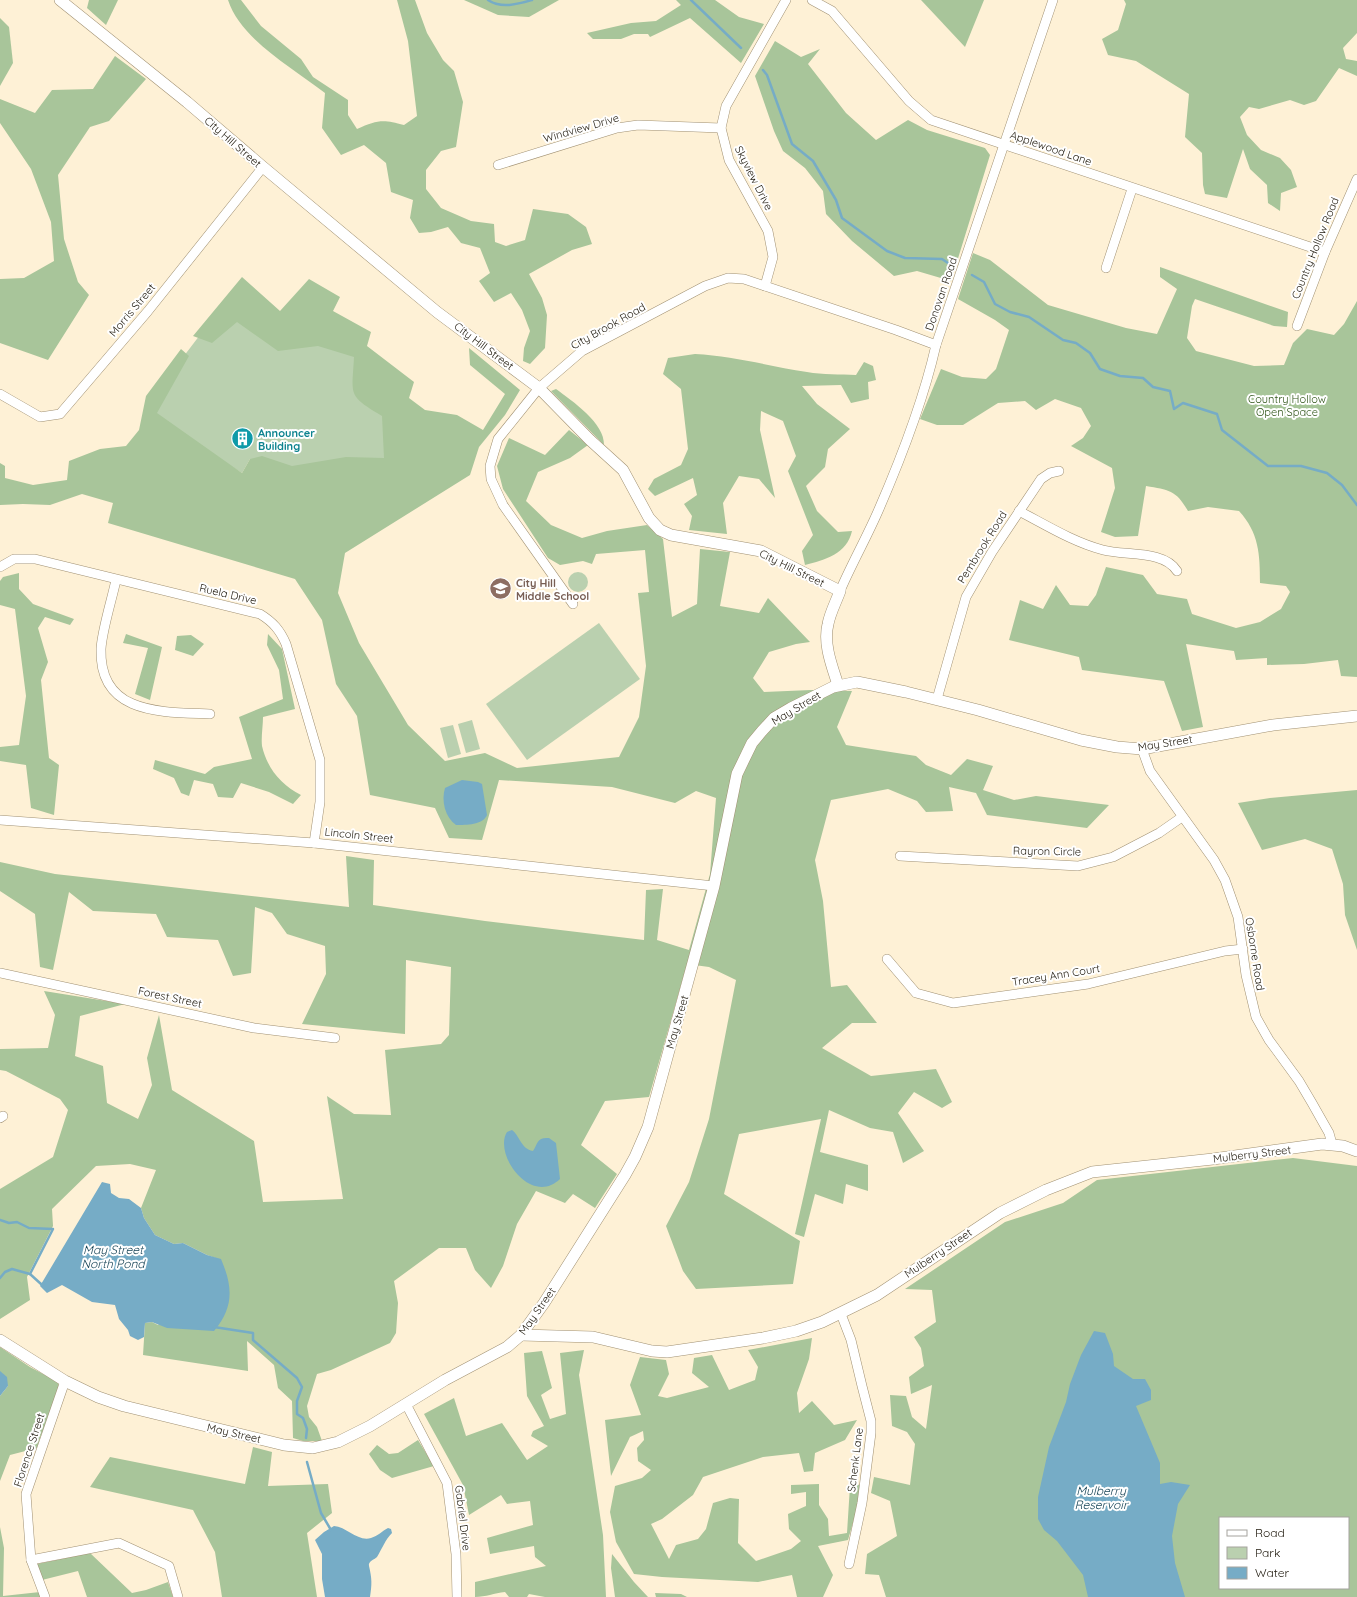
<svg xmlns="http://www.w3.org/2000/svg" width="1357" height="1597" font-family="Quicksand,sans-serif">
	<rect width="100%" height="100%" fill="#fef1d6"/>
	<g fill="#bad0af">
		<polygon points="222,306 357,348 396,432 383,461 292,469 250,459 242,473 152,417 155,394"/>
		<circle cx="578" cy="582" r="10"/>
		<polygon points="599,623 640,679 527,760 486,704"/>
		<polygon points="472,720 480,749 466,753 458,724"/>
		<polygon points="453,725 461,754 448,758 440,728"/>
	</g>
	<g fill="#a8c59a" fill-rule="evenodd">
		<polygon points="89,0 118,0 106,25 87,8"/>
		<path d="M228,0H241L261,26L301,59L313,77L348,100V115L357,129C377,120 383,119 404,125L417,116L408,41L397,0H415L427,33L443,60L454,71L463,102L456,147L441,151L426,170V189L441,208L471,221L494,224L495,242L506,246L525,240L533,209L568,214L586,227L592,244L572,250L529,274L542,298L547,315L545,348L530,364L523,361L524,348L530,331L522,310L511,293L494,302L479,281L490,273L480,248L461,243L448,227L431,232L419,233L410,218L413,200L391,192L386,163L364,145L341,155L322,128L325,93C293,68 241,40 228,0Z"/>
		<polygon points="464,0 559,0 529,17 498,15"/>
		<polygon points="676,0 715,0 739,17 764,24 741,63 690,18 650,37 648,34 634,34 621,39 593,39 587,33 631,23 656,21 681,5"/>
		<polygon points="921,0 984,0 965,47"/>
		<polygon points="1124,0 1357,0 1357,33 1343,48 1346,59 1357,61 1357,76 1339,68 1316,101 1304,105 1290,100 1259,109 1249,107 1240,117 1247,135 1261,150 1280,158 1291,170 1297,187 1281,193 1280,211 1268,203 1267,185 1250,169 1243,149 1227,198 1205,194 1203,185 1202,153 1185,137 1189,94 1136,61 1108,55 1102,39 1118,30 1126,4"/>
		<polygon points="0,18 9,27 13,63 0,86"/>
		<polygon points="775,41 801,57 820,49 808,64 846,113 876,140 908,120 927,130 985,148 990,155 951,281 917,271 894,276 852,241 826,214 823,191 805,168 783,151 774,131 755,76"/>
		<polygon points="115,56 146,79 109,121 90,127 58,175 64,239 78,282 89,295 48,360 0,343 0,279 24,278 54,261 51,222 31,169 0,123 0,99 35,113 52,90 93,89"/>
		<path d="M973,253L990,260L1048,305L1126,328L1157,334L1177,289L1160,277V267L1288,312L1287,327L1274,326L1195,299L1192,306L1187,338L1196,351L1254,366L1284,365L1293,343L1307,329L1334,335L1344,324L1357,301V677L1341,676L1338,660L1304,664L1267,665V658L1236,660L1234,651L1186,644L1203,727L1182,731L1164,681L1082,670L1079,657L1009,640L1020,600L1043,609L1056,585L1070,605L1088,606L1096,595L1106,567L1143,575L1157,594L1187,599L1192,614L1236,628L1260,622L1281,609L1290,592L1286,586L1260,583C1260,554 1259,533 1239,511L1208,507L1188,511C1176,490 1169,490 1146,486L1138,536L1115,537L1101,532L1115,488L1112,468L1071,446L1083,438L1091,426L1081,408L1055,399L1036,410L1025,401L998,403L963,425H937L920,419L941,369L962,377L986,379L996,369L1009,330L995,320L958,299Z"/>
		<path d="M242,277L280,311L309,279L340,297L333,311L371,332L367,346L414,382L409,398L425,410L457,415L483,430L505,394L470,365L469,348L520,390L505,415L479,447L470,475L345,553L338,593L359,643L408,725L445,761L485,753L517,768L619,757L639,717L646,666L638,593L649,592L645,550L596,554L592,564L583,561L560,565L548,558L503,489L497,466L509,438L545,455L569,430L588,445L570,458L538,472L526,501L551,525L582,538L607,531L647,525L663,539L672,617L697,604L700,549L730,552L720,606L759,613L768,598L810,642L796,644L769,652L753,678L764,692L811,690L852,691L837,727L846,745L916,756L926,765L951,775L967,759L993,766L983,790L1014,800L1036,796L1109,805L1087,828L987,815L976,793L949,787L953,811L926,812L917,801L888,789L831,800L815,860L823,901L831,987L847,985L877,1023H852L822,1048L871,1076L936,1069L952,1102L942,1108L914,1092L898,1113L924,1151L903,1163L893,1132L870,1128L829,1110L820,1152L868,1165V1191L846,1184L843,1204L815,1194L804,1237L795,1234L821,1119L739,1134L724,1194L800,1241L793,1284L696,1289L683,1271L666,1226L689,1182L709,1119L736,980L709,967L687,964L649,1097L605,1101L581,1145L617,1174L595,1208L573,1194L565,1203L536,1191L517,1224L503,1266L491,1288L475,1270L466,1248H439L394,1281L398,1303L396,1333L390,1343L331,1370L317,1374L307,1406L309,1417L317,1427L322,1441H303L293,1438L292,1401L278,1388L274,1365L247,1341L248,1371L143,1355L145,1323L152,1322L158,1325L221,1260L207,1255L183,1243L174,1244L155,1235L144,1218L141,1208L156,1170L130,1164L96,1166L52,1209L53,1226L27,1277L30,1300L0,1319V1189L53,1157L68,1110L60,1099L6,1071L0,1070V1049L48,1048L55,1015L44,991L125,1004L80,1016L75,1056L103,1066L107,1103L138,1119L152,1085L147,1058L159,1015L172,1090L254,1141L263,1202L343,1199L327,1096L354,1114L391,1115L385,1050L441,1044L449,1035L451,967L406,960L405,1034L302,1024L326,974L325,946L287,934L272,913L255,907L251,973L233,976L218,940L167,937L156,914L93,911L69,892L53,970L40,967L35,914L0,891V862L55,874L349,907L346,856L374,860L373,905L485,921L644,940L646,890L663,889L657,940L689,950L710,874L716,798L696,791L675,803L612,787L499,780L482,840L449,838L435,808L370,795L357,716L336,684L322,620L295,579L108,523L113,503L82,494L50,505L23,504L0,505V463L5,466V478L33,485L67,480L69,461L100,449L126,446L139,430L146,396L181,349L189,356L157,413L242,473L250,459L262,456L292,466L346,457L384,458L382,416C347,395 352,396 354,357L318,346L278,351L237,322L212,343L193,336Z"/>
		<path d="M695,354C733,356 769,366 807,372C823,375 840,374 856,375L864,362L873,366L876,380L868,382L869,399L851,403L841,385L802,386L817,404L850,429L828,449L825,467L806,486L817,511L838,532L852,531C847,554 825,560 805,565L802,551L813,535L788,471L796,456L783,421L761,411L760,430L775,498L759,479L739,476L723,503L727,534L689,530L692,516L684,504L697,495L693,478L655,496L648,489L654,479L681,465L688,449L681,389L663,374L668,358Z"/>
		<path d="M556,389C572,401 605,423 604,445L551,391Z"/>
		<polygon points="19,573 19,589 33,604 74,619 70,625 45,617 38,628 48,662 41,680 49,758 59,765 54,815 31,808 26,765 0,761 0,747 19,745 26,696 15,609 0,605 0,581 3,577"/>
		<polygon points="126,634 162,647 150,700 135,694 148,648 123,643"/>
		<path d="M268,634L282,649L295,709L263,717C263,726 261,737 262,746C267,768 281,785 301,795L293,804L269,792L241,783L233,798L218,797L213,784L194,780L189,796L181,793L174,778L153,769L155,760L205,774L214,767L252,759L239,717L283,699L279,670L267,645Z"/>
		<polygon points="191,635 204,644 193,656 175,650 177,636"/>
		<polygon points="1357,790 1357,950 1345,915 1343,884 1332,849 1305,839 1262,850 1238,803 1270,798"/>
		<path d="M1293,1158L1357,1166V1597H886L879,1575L865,1574L867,1554L897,1536L890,1501L871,1493L874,1477L910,1485L915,1444L907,1432L892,1426L890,1395L906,1396L912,1417L926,1429L932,1385L911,1394L909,1377L924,1366L921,1348L914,1337L936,1322L932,1290L905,1289L1005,1222L1063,1203L1097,1180ZM1220,1518H1348V1588H1220Z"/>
		<polygon points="812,1338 809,1359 797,1393 799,1413 812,1401 834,1425 857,1420 845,1440 815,1453 813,1471 804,1472 799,1453 763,1457 703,1477 693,1495 662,1519 651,1524 669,1559 676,1545 698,1539 706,1529 713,1503 730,1498 739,1499 738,1543 756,1561 791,1549 801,1541 789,1529 788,1514 806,1506 806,1492 791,1494 791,1485 819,1484 819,1505 828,1519 829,1536 847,1533 850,1486 864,1484 848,1540 818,1546 833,1575 823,1597 797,1597 792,1575 758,1582 662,1577 634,1574 616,1542 610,1512 615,1486 642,1478 651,1470 638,1461 637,1448 644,1440 643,1431 630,1437 611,1476 605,1420 641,1415 630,1385 640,1357 666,1360 669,1374 658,1396 667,1398 709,1387 692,1373 694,1358 712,1355 729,1390 755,1380 758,1367 748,1350"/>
		<polygon points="0,1347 30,1367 58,1382 61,1400 41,1435 37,1448 10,1455 0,1481 0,1396 8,1386 0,1382"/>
		<path d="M584,1350L579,1375L603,1535L606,1597H545L529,1594L527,1597H509L505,1592C494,1593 486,1597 475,1597V1582L546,1566L535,1557L534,1546L490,1554L487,1538L533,1525L530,1501L507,1504L501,1495L469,1515L463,1485L424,1414L454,1398L466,1436L502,1423L527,1460L548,1446L531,1436L533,1431L544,1426L527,1396L524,1353L542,1351L552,1388L541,1395L550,1419L566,1414L560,1353Z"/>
		<polygon points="418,1440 434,1466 392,1478 380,1470 369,1454 377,1445 389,1454 398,1453"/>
		<polygon points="253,1447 272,1452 268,1486 328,1484 332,1513 307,1533 317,1597 222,1597 215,1552 193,1510 90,1487 110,1457 245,1484"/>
		<polygon points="0,1527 4,1548 3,1596 40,1592 41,1597 0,1597"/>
		<polygon points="90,1553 132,1593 146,1590 168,1582 173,1597 87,1597 78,1571 42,1580 37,1564"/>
		<polygon points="612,1554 634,1582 648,1597 615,1597 611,1568"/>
		<polygon points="655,1593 681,1594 687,1597 656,1597"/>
	</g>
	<g fill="#76acc6">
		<path d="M462,780L478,782L482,784L487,815C483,825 466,825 456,825C445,817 441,801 445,788Z"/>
		<path d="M512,1130C520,1136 521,1149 533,1151C538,1143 537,1137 549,1138L556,1143L560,1179C531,1207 493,1154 507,1132Z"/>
		<path d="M102,1182L110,1184L111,1193L119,1198L129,1199L141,1208L144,1218L155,1235L174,1244L183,1243L207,1255L221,1259C233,1287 234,1307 214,1331L167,1328L152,1322L145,1323L144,1337L138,1340L130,1336L128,1330L119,1319L115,1305L92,1302L62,1285L47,1293L40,1286Z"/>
		<polygon points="1094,1331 1105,1333 1113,1354 1114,1366 1133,1379 1145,1379 1151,1390 1151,1400 1136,1406 1160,1463 1160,1484 1171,1482 1190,1485 1178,1504 1172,1536 1175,1563 1185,1597 1088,1597 1083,1575 1057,1541 1044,1530 1038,1519 1038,1497 1049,1447 1066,1402 1070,1384 1081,1355"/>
		<polygon points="0,1371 7,1377 8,1386 0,1396"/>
		<path d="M334,1526C347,1527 358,1542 371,1538C378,1536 382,1531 388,1528L391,1529L392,1533C385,1540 382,1549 377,1557C374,1560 368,1561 369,1566C372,1579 372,1584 370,1597H325L322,1579V1554L315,1540L324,1532Z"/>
	</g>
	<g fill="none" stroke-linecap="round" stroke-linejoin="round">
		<g stroke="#76acc6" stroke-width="2.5">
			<path d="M488,0C501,9 518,4 532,0"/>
			<polyline points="691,0 741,48"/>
			<polyline points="763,70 767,75 792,144 813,161 836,200 842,218 887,251 905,258 942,259 954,267"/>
			<polyline points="972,275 984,282 995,304 1010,312 1029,317 1063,340 1076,343 1090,353 1100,369 1120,376 1143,378 1153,387 1170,391 1174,409 1183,403 1217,414 1222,430 1268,466 1301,466 1327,473 1342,485 1357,505"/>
			<polyline points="0,1220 9,1223 17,1222 29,1228 53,1229 30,1274 41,1284 43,1284"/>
			<polyline points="0,1278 5,1272 12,1269 30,1274"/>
			<polyline points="214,1327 253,1333 253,1340 297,1378 302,1387 297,1401 297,1414 303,1418 307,1429 306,1438"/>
			<polyline points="307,1462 321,1513 331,1530"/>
		</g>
		<defs>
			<g id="minor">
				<polyline points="812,0 832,11 909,101 931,120 1325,252"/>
				<polyline points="498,165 617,128 638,125 721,128"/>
				<polyline points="1106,268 1132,189"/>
				<polyline points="765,286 773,257 768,231 729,160 721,128 726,106 786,0"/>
				<polyline points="1297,326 1325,252 1357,179"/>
				<polyline points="0,394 40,417 60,414 148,311 263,167"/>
				<path d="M1019,511C1046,525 1073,542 1103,550C1126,556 1164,550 1177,571"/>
				<path d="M0,567L14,559H35L260,614C273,622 280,630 286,644L320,760V802L314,843"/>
				<path d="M116,580C112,599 102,630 101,649C99,715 162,712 210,714"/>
				<path d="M840,591C852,563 867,537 879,509C902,456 923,402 936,345L1053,0"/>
				<polyline points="573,604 503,505 491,479 490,466 498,439 539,388 582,351 705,286 728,278 744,279 896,330 936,345"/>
				<polyline points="937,699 966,597 992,552 1041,479 1050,473 1059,471"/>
				<polyline points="1142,749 1150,771 1214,860 1225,880 1238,917 1246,975 1256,1017 1269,1040 1299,1081 1312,1103 1329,1133 1332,1144"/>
				<polyline points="0,820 314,843 714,886"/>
				<polyline points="900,856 1078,866 1113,857 1159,833 1182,817"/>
				<polyline points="887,959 916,993 953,1003 1088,984 1225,951 1243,949"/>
				<polyline points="0,973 254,1028 335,1038"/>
				<polyline points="0,1118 3,1116"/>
				<polyline points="841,1314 851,1340 862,1386 871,1421 871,1433 862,1503 849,1564"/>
				<polyline points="406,1404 447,1483 456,1554 457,1597"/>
				<polyline points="31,1560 119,1543 169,1566 178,1597"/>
				<polyline points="45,1597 31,1560 26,1494 65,1381"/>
			</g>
			<g id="tertiary">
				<path d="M60,0L187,102L263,167L437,312L539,388L590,440L623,470L649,518L660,530L671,535L761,551L840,591C836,602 830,613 828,624C823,644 832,666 838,685"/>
				<polyline points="521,1335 593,1337 652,1351 667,1352 763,1338 796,1331 822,1322 877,1295 1000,1213 1046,1190 1092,1172 1213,1159 1322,1144 1343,1146 1357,1151"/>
				<polyline points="0,1340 65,1381 98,1397 124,1406 284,1445 313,1448 338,1442 370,1426 445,1380 507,1347 521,1335 544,1303 625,1175 635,1157 648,1127 714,886 737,774 752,743 762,731 774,718 791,708 833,687 857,682 906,692 978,710 1081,740 1117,747 1142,749 1273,725 1357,716"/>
			</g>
		</defs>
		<use href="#minor" stroke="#a19173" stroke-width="10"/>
		<use href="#tertiary" stroke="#a19173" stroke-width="12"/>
		<use href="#minor" stroke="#fff" stroke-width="9"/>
		<use href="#tertiary" stroke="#fff" stroke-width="11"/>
	</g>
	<defs>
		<symbol id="building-disc" viewBox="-11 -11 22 22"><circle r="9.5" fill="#0f9aa8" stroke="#fff"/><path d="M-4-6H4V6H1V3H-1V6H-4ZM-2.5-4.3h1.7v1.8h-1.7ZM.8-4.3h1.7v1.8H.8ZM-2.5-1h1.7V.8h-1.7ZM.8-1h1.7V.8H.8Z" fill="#fff"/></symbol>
		<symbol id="school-disc" viewBox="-11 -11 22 22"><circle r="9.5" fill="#8d6e63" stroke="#fff"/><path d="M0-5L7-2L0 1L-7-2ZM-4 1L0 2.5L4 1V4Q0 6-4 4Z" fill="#fff"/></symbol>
	</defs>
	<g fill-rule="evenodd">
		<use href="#building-disc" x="230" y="426" width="25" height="25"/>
		<use href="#school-disc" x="488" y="576" width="25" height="25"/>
	</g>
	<g text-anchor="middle" stroke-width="4" stroke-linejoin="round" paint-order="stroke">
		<g font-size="11" fill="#1f190d" stroke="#fff">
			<text transform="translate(581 128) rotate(-16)" y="4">Windview Drive</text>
			<text transform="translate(233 142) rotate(41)" y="4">City Hill Street</text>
			<text transform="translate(1051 148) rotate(19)" y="4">Applewood Lane</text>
			<text transform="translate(754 178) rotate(63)" y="4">Skyview Drive</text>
			<text transform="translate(1315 248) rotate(-68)" y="4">Country Hollow Road</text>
			<text transform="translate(941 294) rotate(-71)" y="4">Donovan Road</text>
			<text transform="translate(132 310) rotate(-50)" y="4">Morris Street</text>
			<text transform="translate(608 326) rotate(-29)" y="4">City Brook Road</text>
			<text transform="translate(484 346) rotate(37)" y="4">City Hill Street</text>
			<text transform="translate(982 547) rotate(-58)" y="4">Pembrook Road</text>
			<text transform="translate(792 568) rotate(26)" y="4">City Hill Street</text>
			<text transform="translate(228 594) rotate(13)" y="4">Ruela Drive</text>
			<text transform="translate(796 708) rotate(-31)" y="4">May Street</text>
			<text transform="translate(1165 743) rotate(-9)" y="4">May Street</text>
			<text transform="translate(359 835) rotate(6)" y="4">Lincoln Street</text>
			<text transform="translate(1047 851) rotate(1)" y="4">Rayron Circle</text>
			<text transform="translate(1255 954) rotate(81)" y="4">Osborne Road</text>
			<text transform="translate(1056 975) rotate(-9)" y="4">Tracey Ann Court</text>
			<text transform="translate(170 997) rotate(12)" y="4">Forest Street</text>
			<text transform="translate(677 1022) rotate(-74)" y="4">May Street</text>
			<text transform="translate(1252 1154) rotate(-7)" y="4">Mulberry Street</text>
			<text transform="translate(938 1253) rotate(-34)" y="4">Mulberry Street</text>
			<text transform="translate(537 1311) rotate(-55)" y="4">May Street</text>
			<text transform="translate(234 1433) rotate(13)" y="4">May Street</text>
			<text transform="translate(29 1450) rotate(-72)" y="4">Florence Street</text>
			<text transform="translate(855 1460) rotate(-83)" y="4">Schenk Lane</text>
			<text transform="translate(463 1518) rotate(83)" y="4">Gabriel Drive</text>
		</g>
		<g font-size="11" fill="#305519" stroke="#fff">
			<text x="1287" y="403">Country Hollow<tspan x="1287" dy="13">Open Space</tspan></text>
		</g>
		<g font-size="11" font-weight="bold" fill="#0d838f" stroke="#fff" text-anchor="start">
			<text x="258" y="437">Announcer<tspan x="258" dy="13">Building</tspan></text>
		</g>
		<g font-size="11" font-weight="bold" fill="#785e54" stroke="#fff" text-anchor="start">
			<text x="516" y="587">City Hill<tspan x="516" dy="13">Middle School</tspan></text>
		</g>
		<g font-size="12" font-style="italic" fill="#113f52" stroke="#fff">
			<text x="113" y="1254">May Street<tspan x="113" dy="14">North Pond</tspan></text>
			<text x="1101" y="1495">Mulberry<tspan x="1101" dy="14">Reservoir</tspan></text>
		</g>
	</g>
	<rect x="1219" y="1517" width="130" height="72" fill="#ffffff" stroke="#a5a39e"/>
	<rect x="1227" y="1530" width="20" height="6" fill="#ffffff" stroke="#a5a39e"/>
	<text x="1255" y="1537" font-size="12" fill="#1f190d">Road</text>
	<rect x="1227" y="1547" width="20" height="12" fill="#bad0af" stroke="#a5a39e"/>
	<text x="1255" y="1557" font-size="12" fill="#1f190d">Park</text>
	<rect x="1227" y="1567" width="20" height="12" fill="#76acc6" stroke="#a5a39e"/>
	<text x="1255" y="1577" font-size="12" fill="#1f190d">Water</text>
</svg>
